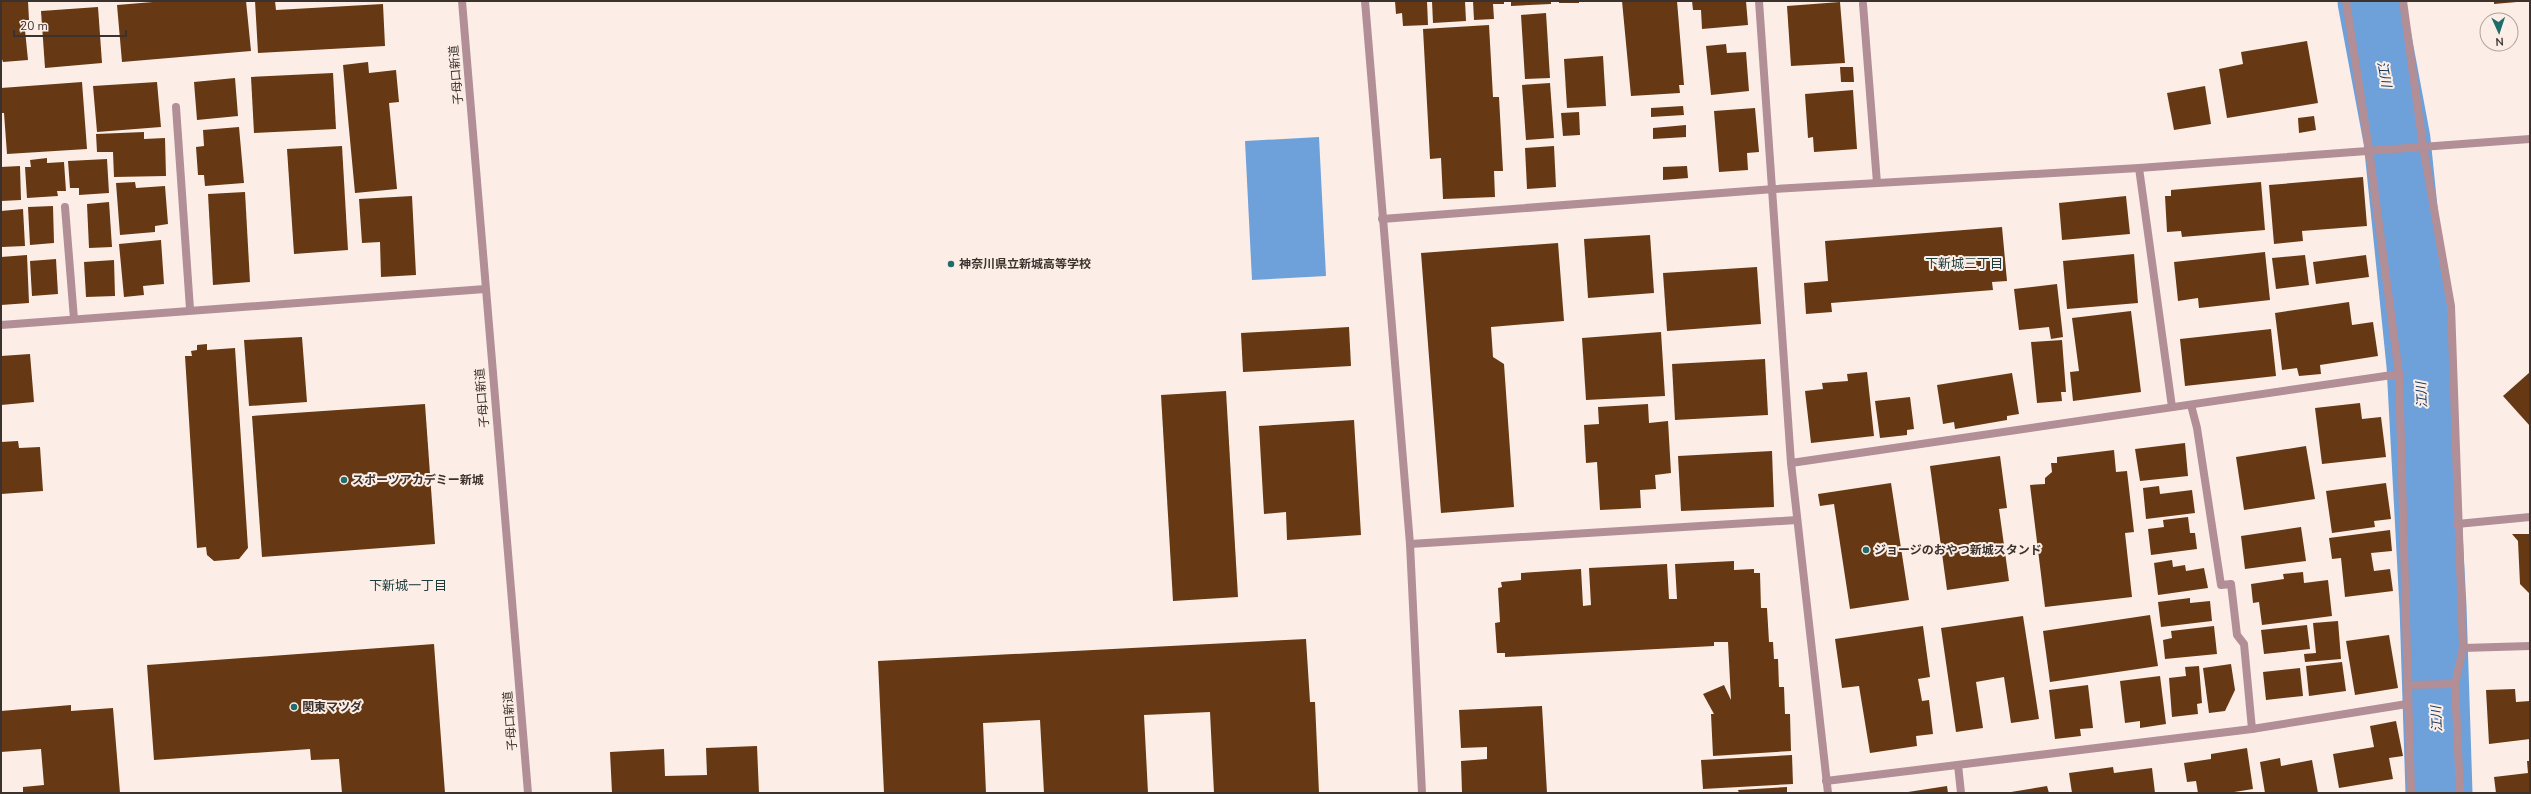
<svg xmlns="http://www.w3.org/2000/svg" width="2531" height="794" font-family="'Nunito Sans','Noto Sans JP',sans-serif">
	<rect width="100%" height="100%" fill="#fceee6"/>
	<polygon fill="#6ea0da" points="1319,137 1326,276 1252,280 1245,141"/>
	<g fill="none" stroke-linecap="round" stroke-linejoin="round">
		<polyline stroke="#6ea0da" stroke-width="67" points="2371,1 2397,140 2420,365 2433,607 2439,793"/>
	</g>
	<g fill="#663914">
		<polygon points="1,1 28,1 29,20 24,20 28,60 3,62 1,56"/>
		<polygon points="165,1 246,1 251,51 122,62 117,5"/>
		<polygon points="255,1 275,1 276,10 383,4 385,46 258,53"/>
		<polygon points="1395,1 1427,1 1428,25 1403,26 1402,13 1396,14"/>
		<polygon points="1432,1 1465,1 1466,21 1433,23"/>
		<polygon points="1473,1 1504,1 1504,4 1493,4 1494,19 1474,20"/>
		<polygon points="1511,1 1551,1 1551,4 1511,6"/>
		<rect x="1559" y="1" width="20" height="2"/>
		<polygon points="1622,1 1677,1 1684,85 1679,85 1680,93 1631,96"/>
		<polygon points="1692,1 1746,1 1748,25 1702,29 1701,10 1693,10"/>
		<polygon points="2494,1 2517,1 2517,2 2494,4"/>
		<polygon points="1840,2 1845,63 1791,66 1787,6"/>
		<polygon points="98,7 102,63 45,68 41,11"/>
		<polygon points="1546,13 1550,78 1525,79 1521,15"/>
		<polygon points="1489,25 1493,97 1499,97 1503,171 1494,171 1495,197 1443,199 1441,158 1430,159 1423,29"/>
		<polygon points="2307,41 2318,103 2227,118 2219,69 2243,64 2241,52"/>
		<polygon points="1726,44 1727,53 1746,52 1749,91 1711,95 1706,46"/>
		<polygon points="1603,56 1606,106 1567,108 1564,59"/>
		<polygon points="368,62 369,73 396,70 399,102 389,103 397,189 355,193 343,65"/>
		<polygon points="1840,67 1853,67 1854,82 1841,82"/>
		<polygon points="333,73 336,129 254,133 251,77"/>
		<polygon points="235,78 238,116 197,120 194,82"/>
		<polygon points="82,82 87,149 7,154 4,113 1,113 1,88"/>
		<polygon points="157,82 161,127 97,132 93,86"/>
		<polygon points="1550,83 1554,138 1526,140 1522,85"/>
		<polygon points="2205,86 2211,124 2174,130 2167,93"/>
		<polygon points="1853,90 1857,149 1814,152 1813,137 1808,138 1805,94"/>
		<polygon points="1683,106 1684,115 1651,117 1651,108"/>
		<polygon points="1755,108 1759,152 1747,153 1748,170 1719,172 1714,111"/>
		<polygon points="1579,112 1580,135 1563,136 1561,113"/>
		<polygon points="2314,116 2316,130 2299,133 2298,118"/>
		<polygon points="1686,125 1686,137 1653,139 1653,128"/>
		<polygon points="239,127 244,183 205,186 204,175 198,175 196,147 204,146 203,130"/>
		<polygon points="144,132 144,139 165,138 166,176 114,177 113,152 97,152 96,134"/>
		<polygon points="342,146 348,250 294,254 287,149"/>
		<polygon points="1554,146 1556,187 1527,189 1525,148"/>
		<polygon points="47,158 47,163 64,162 66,191 57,191 58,196 27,198 25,167 31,167 30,160"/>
		<polygon points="107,159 109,193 79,195 79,188 70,188 68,161"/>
		<polygon points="20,166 21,200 1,201 1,167"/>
		<polygon points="1687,166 1688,178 1663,180 1663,167"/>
		<polygon points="2363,177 2367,226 2302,231 2303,241 2274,244 2269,185"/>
		<polygon points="135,182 136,188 165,186 168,224 155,226 155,232 120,235 116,183"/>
		<polygon points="2261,182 2265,230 2182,237 2181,231 2167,232 2165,196 2171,196 2171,190"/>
		<polygon points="245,192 250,282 213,285 208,194"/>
		<polygon points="412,196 416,275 381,277 380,242 362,243 359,199"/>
		<polygon points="2126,196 2130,234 2062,240 2059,203"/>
		<polygon points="109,202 112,247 89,248 87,204"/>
		<polygon points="53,206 54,243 30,245 28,207"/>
		<polygon points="23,209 25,246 2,247 1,211"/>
		<polygon points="2002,227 2007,281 1992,282 1993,290 1831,303 1832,312 1806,314 1804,283 1828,281 1825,241"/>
		<polygon points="1650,235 1654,293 1588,298 1584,239"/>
		<polygon points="161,240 164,284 143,286 144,295 124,297 119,244"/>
		<polygon points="1558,243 1564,321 1491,327 1493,357 1504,364 1514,507 1441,513 1421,253"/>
		<polygon points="2265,252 2270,300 2199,308 2198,298 2178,301 2174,262"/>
		<polygon points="2134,254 2138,303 2067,309 2063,261"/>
		<polygon points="27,255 29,303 1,305 1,257"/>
		<polygon points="2305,255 2309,285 2276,289 2272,258"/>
		<polygon points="2366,255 2369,277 2316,284 2313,262"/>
		<polygon points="56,259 58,294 32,296 30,261"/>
		<polygon points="114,260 115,296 86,297 84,262"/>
		<polygon points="1757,267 1761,324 1667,331 1663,273"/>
		<polygon points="2057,284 2063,337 2051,339 2049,327 2019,330 2014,289"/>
		<polygon points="2349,302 2352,325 2373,322 2378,356 2320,365 2321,374 2299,376 2297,368 2282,370 2275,313"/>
		<polygon points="2131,311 2141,392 2073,401 2070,372 2079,371 2072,318"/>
		<polygon points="1349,327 1351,366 1243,372 1241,333"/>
		<polygon points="2271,329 2276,376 2185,386 2180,339"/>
		<polygon points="1661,332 1665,396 1586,400 1582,338"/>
		<polygon points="302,337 307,402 249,406 244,340"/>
		<polygon points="2062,340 2066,392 2061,392 2062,401 2037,403 2031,342"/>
		<polygon points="207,344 207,350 235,348 248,548 239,559 214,561 207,555 206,547 197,548 185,356 192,356 191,351 197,350 197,345"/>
		<polygon points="30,354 34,402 1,405 1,356"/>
		<polygon points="1765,359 1768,415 1675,420 1672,364"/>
		<polygon points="1867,372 1874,436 1811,443 1805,391 1823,389 1822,383 1848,381 1847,374"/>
		<polygon points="2530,372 2530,426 2503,396"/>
		<polygon points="2012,373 2019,414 2007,416 2007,420 1955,429 1954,422 1943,424 1937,385"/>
		<polygon points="1226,391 1238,597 1173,601 1161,395"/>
		<polygon points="1910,397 1914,429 1907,430 1907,435 1880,438 1875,401"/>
		<polygon points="2360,403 2362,419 2381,417 2386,457 2322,464 2315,408"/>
		<polygon points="425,404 435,544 262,557 252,416"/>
		<polygon points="1648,404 1649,423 1668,421 1671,473 1655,475 1656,489 1640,490 1641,508 1600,510 1597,462 1586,463 1584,425 1599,424 1598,407"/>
		<polygon points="1354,420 1361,535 1287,540 1286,512 1264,514 1259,426"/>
		<polygon points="18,441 19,448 40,447 43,491 1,494 1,442"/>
		<polygon points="2185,443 2188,476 2140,481 2135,449"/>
		<polygon points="2306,446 2315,499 2244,510 2236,457"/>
		<polygon points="2114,450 2116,472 2127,471 2134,532 2125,533 2132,597 2045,607 2030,485 2045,484 2045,478 2052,472 2051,463 2057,463 2057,457"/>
		<polygon points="1772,451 1774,507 1681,511 1678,456"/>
		<polygon points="2000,456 2007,508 1999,509 2009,581 1947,590 1930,466"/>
		<polygon points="1891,483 1909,600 1850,609 1834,504 1820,506 1818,494"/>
		<polygon points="2386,483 2391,519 2374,521 2375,527 2332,533 2326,491"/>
		<polygon points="2159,486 2160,494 2192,490 2195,513 2146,519 2143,488"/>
		<polygon points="2188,517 2190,533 2195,533 2197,549 2151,555 2148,529 2164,527 2163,520"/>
		<polygon points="2301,527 2306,561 2245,569 2241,536"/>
		<polygon points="2390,530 2392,551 2371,553 2374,571 2390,569 2393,591 2345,597 2341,558 2332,559 2329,538"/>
		<polygon points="2512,534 2530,534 2530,594 2520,584 2518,541"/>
		<polygon points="2172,560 2173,567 2185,565 2186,571 2204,568 2208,588 2158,595 2154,563"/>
		<polygon points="1734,561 1734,570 1754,569 1754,573 1760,573 1761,608 1767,608 1769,642 1773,642 1774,659 1778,659 1779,687 1784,687 1785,714 1790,714 1791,751 1713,756 1711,714 1714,714 1703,694 1724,685 1731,700 1728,642 1714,642 1714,646 1505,657 1505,653 1497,653 1495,623 1500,622 1498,588 1502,587 1501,582 1521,580 1521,573 1581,569 1583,606 1591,605 1589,568 1667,564 1669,599 1677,599 1675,564"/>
		<polygon points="2303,572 2304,583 2328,580 2332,616 2262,625 2259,602 2253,603 2251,584 2284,579 2283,574"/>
		<polygon points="2190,598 2190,603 2210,601 2212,621 2161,627 2158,602"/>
		<polygon points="2150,615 2158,666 2050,682 2043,631"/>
		<polygon points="2023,616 2039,719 2011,723 2004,677 1976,682 1983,728 1956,732 1941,628"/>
		<polygon points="2338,621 2341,659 2305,662 2304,654 2316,653 2313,623"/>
		<polygon points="2307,625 2310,649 2264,654 2261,630"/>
		<polygon points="1923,626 1930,677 1918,679 1922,701 1929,700 1933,734 1916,736 1917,746 1870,753 1859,686 1842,688 1835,639"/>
		<polygon points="2214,626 2217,654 2165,659 2163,640 2172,638 2171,631"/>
		<polygon points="2389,635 2398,688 2355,695 2346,641"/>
		<polygon points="1306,639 1310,702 1315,702 1319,793 1214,793 1210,712 1144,715 1148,793 1044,793 1040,720 983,723 986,793 884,793 878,661"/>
		<polygon points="434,644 445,793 342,793 339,759 311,760 310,749 154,760 147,665"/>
		<polygon points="2342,662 2346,691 2309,696 2306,666"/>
		<polygon points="2231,664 2235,690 2225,711 2209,713 2203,668"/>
		<polygon points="2199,666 2202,703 2197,704 2198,714 2172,717 2169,678 2186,676 2185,667"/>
		<polygon points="2300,668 2303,696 2266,700 2263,672"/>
		<polygon points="2160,676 2166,724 2140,728 2140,721 2125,723 2120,681"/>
		<polygon points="2088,685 2093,728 2080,729 2081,736 2055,739 2049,690"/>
		<polygon points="2515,689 2516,702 2530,701 2530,739 2489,744 2486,690"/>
		<polygon points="71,705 71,711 113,708 120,793 23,793 23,787 44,785 41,749 1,752 1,711"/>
		<polygon points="1542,706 1547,793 1462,793 1461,761 1487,759 1487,747 1461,748 1459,710"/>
		<polygon points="2396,721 2403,756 2389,758 2393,779 2339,788 2333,754 2374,747 2370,726"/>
		<polygon points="757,746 759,793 612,793 610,752 664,749 665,776 707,775 706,748"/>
		<polygon points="2247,748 2253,789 2228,793 2198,793 2196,781 2187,782 2184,763 2211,759 2211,754"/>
		<polygon points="1792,755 1793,784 1703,789 1701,760"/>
		<polygon points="2280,758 2281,766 2312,760 2318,793 2265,793 2260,762"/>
		<polygon points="2527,761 2530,761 2530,793 2496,793 2494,777 2528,773"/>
		<polygon points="2113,767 2114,773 2152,768 2155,793 2072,793 2069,773"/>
		<polygon points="1947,786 1948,793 1908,793 1908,792"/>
		<polygon points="2047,786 2049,793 2011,793 2011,792"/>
		<polygon points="1787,787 1787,793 1739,793 1738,790"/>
	</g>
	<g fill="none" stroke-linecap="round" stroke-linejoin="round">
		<g stroke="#b28e97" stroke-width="8">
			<polyline points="1863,4 1877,183"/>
			<polyline points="176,107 190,309"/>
			<polyline points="65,207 74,319"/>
			<polyline points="2191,405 2197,428 2221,585 2231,584 2237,635 2244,644 2252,729"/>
			<polyline points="2457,524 2530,517"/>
			<polyline points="1958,765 1961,793"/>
		</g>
		<g stroke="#b28e97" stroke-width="8">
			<polyline points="1365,1 1410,544 1422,793"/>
			<polyline points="1759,1 1791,463 1828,793"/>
			<polyline points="2346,1 2369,150 2399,374 2411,793"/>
			<polyline points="2403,1 2423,146 2451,306 2463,648 2455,684 2460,793"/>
			<polyline points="2139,168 2172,407"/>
			<polyline points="1382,219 1774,189 2139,168 2530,139"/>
			<polyline points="1,325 485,289"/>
			<polyline points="1791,463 2399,374"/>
			<polyline points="1410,544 1797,520"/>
			<polyline points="2463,648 2530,646"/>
			<polyline points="2407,685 2455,684"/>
			<polyline points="1826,781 2252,729 2407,704"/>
		</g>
		<polyline stroke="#b28e97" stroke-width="8" points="462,1 528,793"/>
	</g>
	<g fill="#206c6c" stroke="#fceee6" stroke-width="1.5">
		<circle cx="951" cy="264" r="4"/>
		<circle cx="344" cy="480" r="4"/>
		<circle cx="1866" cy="550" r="4"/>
		<circle cx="294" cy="707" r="4"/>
	</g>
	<g text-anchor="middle" stroke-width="4" stroke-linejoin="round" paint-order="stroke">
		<g font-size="12" fill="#3b322e" stroke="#fceee6">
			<text transform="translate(456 75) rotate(-95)" y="4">子母口新道</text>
			<text transform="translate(482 398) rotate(-95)" y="4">子母口新道</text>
			<text transform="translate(510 721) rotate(-95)" y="4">子母口新道</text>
		</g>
		<g font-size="12" font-weight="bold" fill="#3b322e" stroke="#fceee6" text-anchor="start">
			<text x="959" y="268">神奈川県立新城高等学校</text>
			<text x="352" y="484">スポーツアカデミー新城</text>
			<text x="1874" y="554">ジョージのおやつ新城スタンド</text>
			<text x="302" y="711">関東マツダ</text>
		</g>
		<g font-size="13" font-style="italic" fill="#0e3157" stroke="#fceee6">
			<text transform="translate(2385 74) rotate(79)" y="5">江川</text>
			<text transform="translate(2421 395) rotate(-93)" y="5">江川</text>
			<text transform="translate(2436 719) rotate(-93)" y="5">江川</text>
		</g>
		<g font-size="13" fill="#1a3c3c" stroke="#fceee6">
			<text x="1964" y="268">下新城三丁目</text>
			<text x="408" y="590">下新城一丁目</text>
		</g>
	</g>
	<rect width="2531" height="794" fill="none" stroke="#3b322e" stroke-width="4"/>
	<g transform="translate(2499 32) rotate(177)"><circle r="19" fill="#fceee6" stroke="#afa39c"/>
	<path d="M0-3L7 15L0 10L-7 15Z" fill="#206c6c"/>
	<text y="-6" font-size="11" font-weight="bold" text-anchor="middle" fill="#3b322e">N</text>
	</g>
	<path d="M14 30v6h112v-6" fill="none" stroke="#3b322e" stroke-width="2"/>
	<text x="20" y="30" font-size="12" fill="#3b322e" stroke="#fceee6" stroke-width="3" paint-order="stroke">20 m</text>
</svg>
